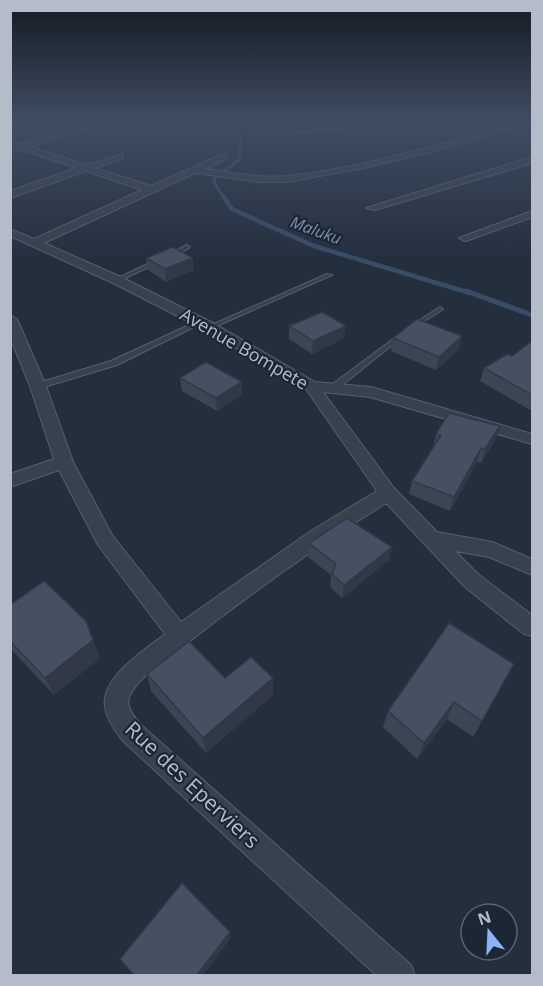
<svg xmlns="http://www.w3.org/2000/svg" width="543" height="986" font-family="'Open Sans',sans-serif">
	<rect width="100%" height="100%" fill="#242f3e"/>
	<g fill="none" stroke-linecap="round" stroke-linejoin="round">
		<polyline stroke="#394c67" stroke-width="3" points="186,121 228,130 241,136 240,159 215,178 214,182 224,198"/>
		<polyline stroke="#394c67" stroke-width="4.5" points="223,196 232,209 314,246 470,293"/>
		<polyline stroke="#394c67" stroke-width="5" points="466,291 532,315"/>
		<defs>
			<g id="service">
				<polygon points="387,121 402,121 278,136 276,135"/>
				<polygon points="187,245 190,247 189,248 173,256 168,255"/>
				<polygon points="156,260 161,261 119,281 114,280"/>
				<polygon points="327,274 332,275 212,328 208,328 207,327"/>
				<polygon points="440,307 443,309 442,310 415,327 413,328 410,326"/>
				<polygon points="200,320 203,322 202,323 117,365 41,388 38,388 34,386 35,384 111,361"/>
				<polygon points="400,334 402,335 402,337 336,390 330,390 330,386"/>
			</g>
			<g id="minor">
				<path d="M96,121L103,123L30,147L86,165L123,154V158L95,168L151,186L223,154L226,155V159L205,169C232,172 260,179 287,176C340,171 394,156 445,143C473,136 501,121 530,121L454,146L368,167L287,182H261L195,173L44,243L121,277L215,324L315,382L371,387L532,434V444L370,397L323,392L394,488L437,532L492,542L532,559V575L489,557L455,551L479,575L532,615V636L524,634L465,587L386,503C314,548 244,598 177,651C162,663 139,677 130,695C125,706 133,715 140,724L411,965L415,976H377L122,740C115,731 107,720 105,707C100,678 145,650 165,634L98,545L59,470L10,487V474L54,459L30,386L10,337V315L17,319L46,386L73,462L112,535L181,622L311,531L377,491L306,389L205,330L113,283L10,236V229L34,239L142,190L86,171L10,198V191L77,168L10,146V141L22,144Z"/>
				<polygon points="532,157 532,163 375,210 366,208"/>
				<polygon points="532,211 532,217 469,240 465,241 459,238"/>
			</g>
		</defs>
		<use href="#service" stroke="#565f6c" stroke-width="2"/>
		<use href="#minor" stroke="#565f6c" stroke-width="2"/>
		<use href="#service" fill="#38414e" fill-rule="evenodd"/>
		<use href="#minor" fill="#38414e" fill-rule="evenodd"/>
	</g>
	<g fill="#3b4654">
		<polygon points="146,258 194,270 166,282 148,270"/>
		<polygon points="289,326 344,338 312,354 289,339"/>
		<polygon points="462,336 459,349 436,370 391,351 393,338"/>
		<polygon points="532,341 532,411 480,381 484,368 512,356"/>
		<polygon points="180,378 242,382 242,395 217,411 182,391"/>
		<polygon points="436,434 496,439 481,463 477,462 450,511 409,494 412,481 433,447"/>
		<polygon points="309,543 389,560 342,598 330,587 331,575 308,557"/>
		<polygon points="10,605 100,658 54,695 10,648"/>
		<polygon points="514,664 473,737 447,719 417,759 383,727 388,711"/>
		<polygon points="147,674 225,678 273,678 273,695 206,753 151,691"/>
	</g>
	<g fill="#303945">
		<polygon points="193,258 194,270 166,282 165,269"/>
		<polygon points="346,326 344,338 312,354 313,341"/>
		<polygon points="462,336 459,349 436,370 439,357"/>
		<polygon points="242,382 242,395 217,411 216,398"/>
		<polygon points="500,426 496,439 481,463 485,449"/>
		<polygon points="481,448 477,462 450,511 454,497"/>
		<polygon points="392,547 389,560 342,598 344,585"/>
		<polygon points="93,640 100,658 54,695 45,678"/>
		<polygon points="273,678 273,695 206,753 203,738"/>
		<polygon points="454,702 447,719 417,759 424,743"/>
		<polygon points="230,932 231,938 203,975 197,975"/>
	</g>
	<g fill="#455162" stroke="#303945" stroke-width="1.5">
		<polygon points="173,247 193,258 165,269 146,258"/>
		<polygon points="322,312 346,326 313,341 289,326"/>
		<polygon points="417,319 462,336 439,357 393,338"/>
		<polygon points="532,341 532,395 484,368 507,354 512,356"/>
		<polygon points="206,362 242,382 216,398 180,378"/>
		<polygon points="449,413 500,426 485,449 481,448 454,497 412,481 441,435 436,434"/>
		<polygon points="347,518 392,547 344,585 332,574 336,564 309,543"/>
		<polygon points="44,581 86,621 93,640 45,678 10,641 10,605"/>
		<polygon points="449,623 514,664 482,721 454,702 424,743 388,711"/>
		<polygon points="189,641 225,678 251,657 273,678 203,738 147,674"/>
		<polygon points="182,883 230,932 197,975 134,975 120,959"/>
	</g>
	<linearGradient id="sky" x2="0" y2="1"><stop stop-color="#141a22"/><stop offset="0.47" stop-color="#3f4d63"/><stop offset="1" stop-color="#3f4d63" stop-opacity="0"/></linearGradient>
	<rect width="543" height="259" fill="url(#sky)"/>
	<g text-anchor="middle" stroke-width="4.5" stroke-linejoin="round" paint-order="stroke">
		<g font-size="16" font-style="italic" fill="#7c92b1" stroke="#1d2633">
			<text transform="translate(316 230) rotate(20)" y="6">Maluku</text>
		</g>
		<g font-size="18" fill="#b4bcc9" stroke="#1d2633">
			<text transform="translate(244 349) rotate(30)" y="6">Avenue Bompete</text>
		</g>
		<g font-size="21" fill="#b4bcc9" stroke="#1d2633">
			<text transform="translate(192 785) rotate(43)" y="7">Rue des Eperviers</text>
		</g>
	</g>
	<rect width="543" height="986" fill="none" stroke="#b4bcc9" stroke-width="24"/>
	<g transform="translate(489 932) rotate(342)"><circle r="28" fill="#1d2633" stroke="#59626f" stroke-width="1.5"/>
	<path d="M0-4.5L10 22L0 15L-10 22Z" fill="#8ab4f8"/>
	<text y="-9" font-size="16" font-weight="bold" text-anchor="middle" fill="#b4bcc9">N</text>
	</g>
</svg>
